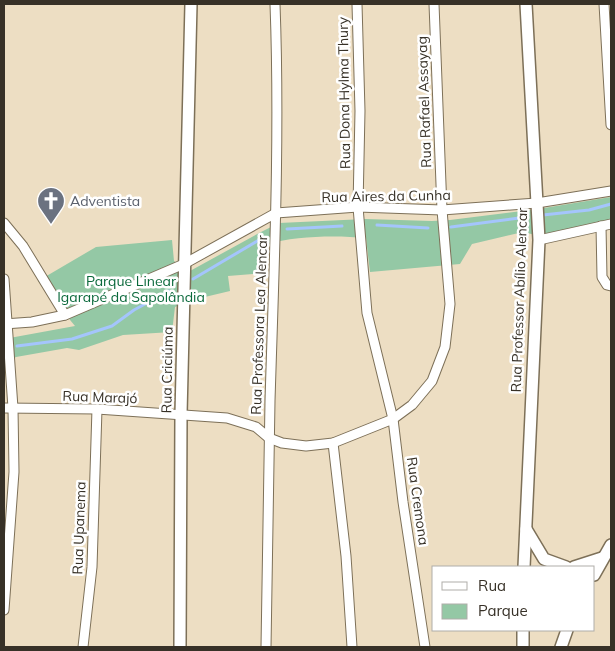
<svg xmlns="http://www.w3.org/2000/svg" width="615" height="651" font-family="Mulish,sans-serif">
	<rect width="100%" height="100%" fill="#eddec3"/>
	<path fill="#94c8a5" d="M611,197V222L544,237L523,232L472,244L460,264L370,272L366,238C335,235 296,236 266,244L267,273L228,276L230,291L188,301L175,307L172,332L123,335L79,350L67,348L16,357L4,365V339L75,326L38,281L96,247L172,240L174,261L190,271L261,232L279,223L365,219L432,221L450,220L538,209Z"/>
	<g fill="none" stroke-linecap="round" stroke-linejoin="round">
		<g stroke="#a4c5fc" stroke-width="3">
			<polyline points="543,215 589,210 611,204"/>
			<polyline points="377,225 428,228"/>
			<polyline points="451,227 519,218"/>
			<polyline points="287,229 342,226"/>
			<polyline points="193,279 259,240"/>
			<polyline points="17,346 72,339 112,326 134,310 169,291"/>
		</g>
		<defs>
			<g id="minor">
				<polyline points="357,4 360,111 358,207 367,313 393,419 403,502 425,647"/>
				<polyline points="604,4 611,125"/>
				<polyline points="4,223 23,246 65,315"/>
				<polyline points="601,226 602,277 607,285 611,286"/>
				<polyline points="539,240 611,224"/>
				<polyline points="4,279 13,408 14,472 4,610"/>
				<polyline points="4,324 32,322 65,315 184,264 276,213 358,207 442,210 537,203 611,191"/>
				<polyline points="4,408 97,409 227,418 256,427 269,438 282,443 306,446 333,443 393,419 412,405 432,381 445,347 450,304 442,210 434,4"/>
				<polyline points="333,443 346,556 352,647"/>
				<polyline points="83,647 92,567 97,409"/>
				<path d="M266,647C268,565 268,483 270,401C274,269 280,136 275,4"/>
			</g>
			<g id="tertiary">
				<polyline points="526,529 544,559 566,567"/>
				<polyline points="524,567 539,240 526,4"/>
				<polyline points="574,567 602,558"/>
				<polyline points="594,575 611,545"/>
				<polyline points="180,647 181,414 191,4"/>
				<polyline points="523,647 523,630"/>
				<polyline points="561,647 567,630"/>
			</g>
		</defs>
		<use href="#minor" stroke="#7d7058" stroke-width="11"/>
		<use href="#tertiary" stroke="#7d7058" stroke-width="14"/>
		<use href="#minor" stroke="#fff" stroke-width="9"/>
		<use href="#tertiary" stroke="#fff" stroke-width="11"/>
	</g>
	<defs>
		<symbol id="church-pin" viewBox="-11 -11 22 30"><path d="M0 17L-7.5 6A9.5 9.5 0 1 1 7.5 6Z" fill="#6b7280" stroke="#fff"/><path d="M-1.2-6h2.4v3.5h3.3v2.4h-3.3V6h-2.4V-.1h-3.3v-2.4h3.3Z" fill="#fff"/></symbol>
	</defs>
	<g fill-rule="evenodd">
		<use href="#church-pin" x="35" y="185" width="32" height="43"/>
	</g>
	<g text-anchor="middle" stroke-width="5" stroke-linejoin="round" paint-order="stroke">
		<g font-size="14" fill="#373127" stroke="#fff">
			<text transform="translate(344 93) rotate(-91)" y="5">Rua Dona Hylma Thury</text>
			<text transform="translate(424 102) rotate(-92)" y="5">Rua Rafael Assayag</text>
			<text transform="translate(386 196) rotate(-1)" y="5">Rua Aires da Cunha</text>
			<text transform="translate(519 300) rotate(-88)" y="5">Rua Professor Abílio Alencar</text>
			<text transform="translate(259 325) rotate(-88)" y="5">Rua Professora Lea Alencar</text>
			<text transform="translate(167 370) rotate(-89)" y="5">Rua Criciúma</text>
			<text transform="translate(100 397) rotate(2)" y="5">Rua Marajó</text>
			<text transform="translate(418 501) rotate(82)" y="5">Rua Cremona</text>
			<text transform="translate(79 528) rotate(-88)" y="5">Rua Upanema</text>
		</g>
		<g font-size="14" fill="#5b616d" stroke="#fff" text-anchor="start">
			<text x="70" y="206">Adventista</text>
		</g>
		<g font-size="14" fill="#0a693b" stroke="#fff">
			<text x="131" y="286">Parque Linear<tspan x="131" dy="16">Igarapé da Sapolândia</tspan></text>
		</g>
	</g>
	<rect width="615" height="651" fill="none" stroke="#373127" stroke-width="10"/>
	<rect x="432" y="566" width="162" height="65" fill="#ffffff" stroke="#afada9"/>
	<rect x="442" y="582" width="25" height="8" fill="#ffffff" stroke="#afada9"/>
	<text x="478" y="591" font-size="15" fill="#373127">Rua</text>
	<rect x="442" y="604" width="25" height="15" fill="#94c8a5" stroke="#afada9"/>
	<text x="478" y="616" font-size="15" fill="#373127">Parque</text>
</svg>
